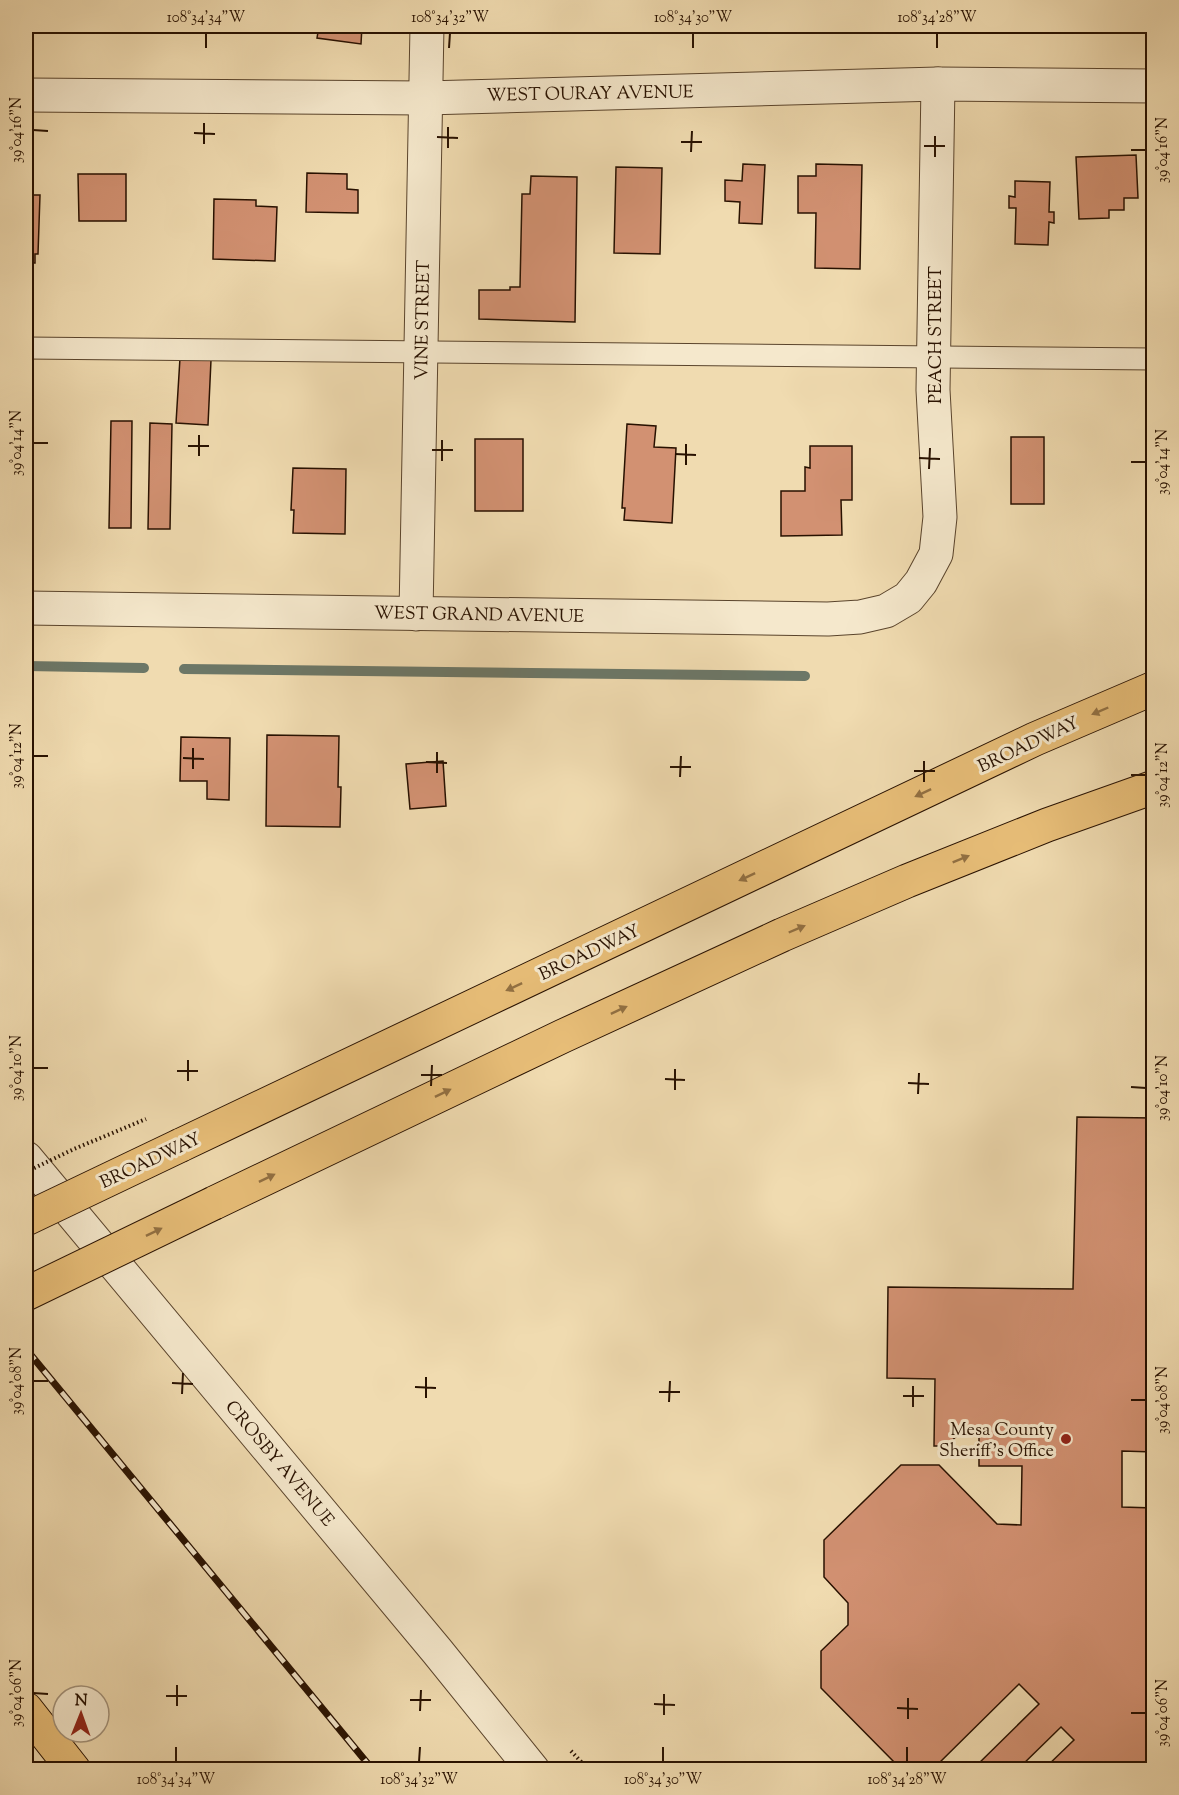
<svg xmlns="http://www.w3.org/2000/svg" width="1179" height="1795" font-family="'Sorts Mill Goudy',serif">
	<rect width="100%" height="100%" fill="#f0dbb0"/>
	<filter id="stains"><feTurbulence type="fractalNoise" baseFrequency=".00333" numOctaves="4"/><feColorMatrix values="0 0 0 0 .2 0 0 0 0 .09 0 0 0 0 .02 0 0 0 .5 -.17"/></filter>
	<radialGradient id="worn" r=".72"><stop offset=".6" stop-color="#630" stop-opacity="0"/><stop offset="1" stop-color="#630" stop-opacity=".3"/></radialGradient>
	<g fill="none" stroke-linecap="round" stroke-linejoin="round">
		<g stroke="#6c7767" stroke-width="10">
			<polyline points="26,666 144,668"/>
			<polyline points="184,669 805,676"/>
		</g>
	</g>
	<g fill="#d29172" stroke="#281100" stroke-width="1.5">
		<polygon points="167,26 203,26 202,30 167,29"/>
		<polygon points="319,26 362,26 361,44 317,38"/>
		<rect x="498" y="26" width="47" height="6"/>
		<polygon points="1136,155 1138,198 1124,198 1124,210 1109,210 1109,218 1079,219 1076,157"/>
		<polygon points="743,164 765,165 762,224 739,223 740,202 725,201 725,180 742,181"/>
		<polygon points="816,164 862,165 860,269 815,268 816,213 798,213 798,176 816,176"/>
		<polygon points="616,167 662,168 660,254 614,253"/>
		<polygon points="307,173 347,174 347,189 358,190 358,213 306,212"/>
		<polygon points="78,174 126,174 126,221 79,221"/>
		<polygon points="531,176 577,177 575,322 479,319 479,290 510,290 510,287 520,287 522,194 530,194"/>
		<polygon points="1015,181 1050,182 1049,212 1054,212 1054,223 1049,222 1048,245 1015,244 1016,208 1009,208 1009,196 1015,197"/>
		<polygon points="26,195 40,195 38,254 35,254 35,263 26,263"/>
		<polygon points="214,199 256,200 256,206 277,207 275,261 213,259"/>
		<polygon points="180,358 211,360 208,425 176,423"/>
		<polygon points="111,421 132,421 131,528 109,528"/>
		<polygon points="150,423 172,424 170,529 148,529"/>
		<polygon points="627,424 656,426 654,447 676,448 672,523 624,520 625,508 622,508"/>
		<rect x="1011" y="437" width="33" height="67"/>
		<rect x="475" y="439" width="48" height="72"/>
		<polygon points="810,446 852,446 852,500 841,500 842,535 781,536 781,491 805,491 805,467 810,468"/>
		<polygon points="293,468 346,469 345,534 293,533 294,510 291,510"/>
		<polygon points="267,735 339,736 338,787 341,787 340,827 266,826"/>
		<polygon points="181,737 230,738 229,800 207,799 207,781 180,781"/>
		<polygon points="443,761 446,806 410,809 406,764"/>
		<polygon points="1077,1117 1154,1118 1154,1452 1122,1451 1122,1507 1154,1508 1154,1770 1043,1770 1074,1740 1061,1727 1017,1770 972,1770 1039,1704 1019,1684 936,1766 898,1766 821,1688 821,1651 848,1625 848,1603 824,1577 824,1540 901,1465 939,1465 997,1524 1021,1525 1022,1466 979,1466 979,1433 961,1432 946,1446 934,1446 935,1379 887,1378 888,1287 1073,1289"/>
	</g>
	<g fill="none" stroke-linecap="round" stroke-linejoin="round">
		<defs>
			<polyline id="service" points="26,348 1154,359"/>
			<g id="minor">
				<polyline points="26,95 425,98 938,84 1154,86"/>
				<polyline points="26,608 828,619 860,617 886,611 908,598 921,582 936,554 940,517 933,390 938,84"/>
				<polyline points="416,614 427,26"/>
			</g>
			<polyline id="tertiary" points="26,1158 437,1651 533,1770"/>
			<g id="primary">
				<polyline points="181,1145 1035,739 1154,688"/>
				<polyline points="214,1203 563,1036 782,935 907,881 1047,825 1154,787"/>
				<polyline points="26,1709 74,1770"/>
			</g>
		</defs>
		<use href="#service" stroke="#5a442c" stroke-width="23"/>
		<use href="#minor" stroke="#5a442c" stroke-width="35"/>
		<use href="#tertiary" stroke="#5a442c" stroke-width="35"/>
		<use href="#primary" stroke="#281100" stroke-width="35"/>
		<polyline stroke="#281100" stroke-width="4" stroke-dasharray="1.5 3" stroke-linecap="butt" points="571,1751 589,1770"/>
		<use href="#service" stroke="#f5e8cc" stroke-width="21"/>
		<use href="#minor" stroke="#f5e8cc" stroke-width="33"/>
		<use href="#tertiary" stroke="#f5e8cc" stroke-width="33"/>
		<use href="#primary" stroke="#e8be78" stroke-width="33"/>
		<defs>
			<polyline id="rail" points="26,1349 373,1770"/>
		</defs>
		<use href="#rail" stroke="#281100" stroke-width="7"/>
		<use href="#rail" stroke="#f5e8cc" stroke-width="4.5" stroke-dasharray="14" stroke-linecap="butt"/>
		<defs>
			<g id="primary-bridge">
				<polyline points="26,1219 181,1145"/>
				<polyline points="26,1294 214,1203"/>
			</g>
		</defs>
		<use href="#primary-bridge" stroke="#281100" stroke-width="35" stroke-linecap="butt"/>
		<polyline stroke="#281100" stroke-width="4" stroke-dasharray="1.5 3" stroke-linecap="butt" points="26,1172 74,1149 146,1119"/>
		<use href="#primary-bridge" stroke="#e8be78" stroke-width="33"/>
	</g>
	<defs><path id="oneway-solid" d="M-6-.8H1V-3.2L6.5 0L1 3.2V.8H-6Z" transform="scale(1.5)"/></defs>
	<g fill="#927042">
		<use href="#oneway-solid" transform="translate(1100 711) rotate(157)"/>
		<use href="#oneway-solid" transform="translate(923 793) rotate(155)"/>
		<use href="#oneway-solid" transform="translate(961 859) rotate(-22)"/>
		<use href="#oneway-solid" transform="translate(747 877) rotate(155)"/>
		<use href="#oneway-solid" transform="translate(797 929) rotate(-23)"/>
		<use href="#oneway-solid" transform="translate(514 987) rotate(155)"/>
		<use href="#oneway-solid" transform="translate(619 1010) rotate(-25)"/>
		<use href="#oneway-solid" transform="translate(443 1093) rotate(-26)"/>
		<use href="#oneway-solid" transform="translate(267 1178) rotate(-26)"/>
		<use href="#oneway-solid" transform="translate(154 1232) rotate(-26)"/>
	</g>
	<path fill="none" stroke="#281100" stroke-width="2" d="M206,48V33M449,48L450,33M693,48V33M937,48V33M33,130L48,131M194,133L215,134M437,137L458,138M681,142H702M204,144V123M924,146H945M448,148V127M1131,150H1146M691,152L692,131M935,157V136M33,443H48M188,446H209M432,450H453M675,454L696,455M199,456V435M919,458L940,459M442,461V440M1131,462H1146M686,465V444M929,469L930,448M33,756H48M183,758L204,759M426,762L447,763M670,767H691M193,769V748M914,771H935M437,773V752M1131,775H1146M680,777L681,756M924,782V761M33,1068H48M177,1071H198M421,1075H442M665,1079L685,1080M188,1081V1060M908,1083L929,1084M431,1086L432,1065M1131,1087L1146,1088M675,1090V1069M918,1094L919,1073M33,1381H48M172,1383L193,1384M415,1387L436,1388M659,1392H680M182,1394L183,1373M903,1396H924M426,1398V1377M1131,1400H1146M669,1402L670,1381M913,1407V1386M33,1693L48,1694M166,1696H187M410,1700H431M654,1704L675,1705M177,1706V1685M897,1708L918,1709M420,1711L421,1690M1131,1713H1146M664,1715V1694M908,1719V1698M176,1762V1747M419,1762L420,1747M663,1762V1747M907,1762V1747"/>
	<circle fill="#8f2418" stroke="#f5e8cc" stroke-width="2" cx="1066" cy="1439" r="6"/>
	<g text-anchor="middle" stroke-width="6" stroke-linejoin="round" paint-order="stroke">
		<g font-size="18" fill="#281100" stroke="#f5e8cc">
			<text transform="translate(590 93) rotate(-1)" y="6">WEST OURAY AVENUE</text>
			<text transform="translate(422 320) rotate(-89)" y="6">VINE STREET</text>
			<text transform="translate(935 335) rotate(-90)" y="6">PEACH STREET</text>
			<text transform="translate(479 614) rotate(1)" y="6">WEST GRAND AVENUE</text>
			<text transform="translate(1028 744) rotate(-25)" y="6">BROADWAY</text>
			<text transform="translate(589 952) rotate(-25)" y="6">BROADWAY</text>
			<text transform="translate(150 1160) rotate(-25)" y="6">BROADWAY</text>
			<text transform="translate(280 1463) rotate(50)" y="6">CROSBY AVENUE</text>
		</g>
		<g font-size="18" fill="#281100" stroke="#f5e8cc" text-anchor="end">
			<text x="1054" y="1435">Mesa County<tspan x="1054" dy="21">Sheriff's Office</tspan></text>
		</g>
	</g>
	<rect width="1179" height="1795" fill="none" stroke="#f0dbb0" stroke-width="66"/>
	<g transform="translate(81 1714) rotate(1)"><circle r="28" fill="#f5e8cc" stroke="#a3927a" stroke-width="1.5"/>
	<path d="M0-4.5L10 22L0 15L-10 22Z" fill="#8f2418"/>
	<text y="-9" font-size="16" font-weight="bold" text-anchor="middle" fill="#281100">N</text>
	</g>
	<rect x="33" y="33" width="1113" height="1729" fill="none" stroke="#281100" stroke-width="2"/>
	<g font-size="15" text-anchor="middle" fill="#281100">
		<text x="206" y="22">108°34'34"W</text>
		<text x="450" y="22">108°34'32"W</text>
		<text x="693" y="22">108°34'30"W</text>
		<text x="937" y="22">108°34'28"W</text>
		<text transform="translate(16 130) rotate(-90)" y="5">39°04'16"N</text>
		<text transform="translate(1162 150) rotate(-90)" y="5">39°04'16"N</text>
		<text transform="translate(16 443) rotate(-90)" y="5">39°04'14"N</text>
		<text transform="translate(1162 462) rotate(-90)" y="5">39°04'14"N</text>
		<text transform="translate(16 756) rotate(-90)" y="5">39°04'12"N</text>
		<text transform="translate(1162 775) rotate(-90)" y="5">39°04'12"N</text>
		<text transform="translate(16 1068) rotate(-90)" y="5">39°04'10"N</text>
		<text transform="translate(1162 1088) rotate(-90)" y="5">39°04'10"N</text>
		<text transform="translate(16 1381) rotate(-90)" y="5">39°04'08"N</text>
		<text transform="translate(1162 1400) rotate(-90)" y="5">39°04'08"N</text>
		<text transform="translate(16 1693) rotate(-90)" y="5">39°04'06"N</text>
		<text transform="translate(1162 1713) rotate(-90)" y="5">39°04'06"N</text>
		<text x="176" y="1784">108°34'34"W</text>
		<text x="419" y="1784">108°34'32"W</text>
		<text x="663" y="1784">108°34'30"W</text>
		<text x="907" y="1784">108°34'28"W</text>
	</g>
	<rect width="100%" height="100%" filter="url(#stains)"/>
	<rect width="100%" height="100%" fill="url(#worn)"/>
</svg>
